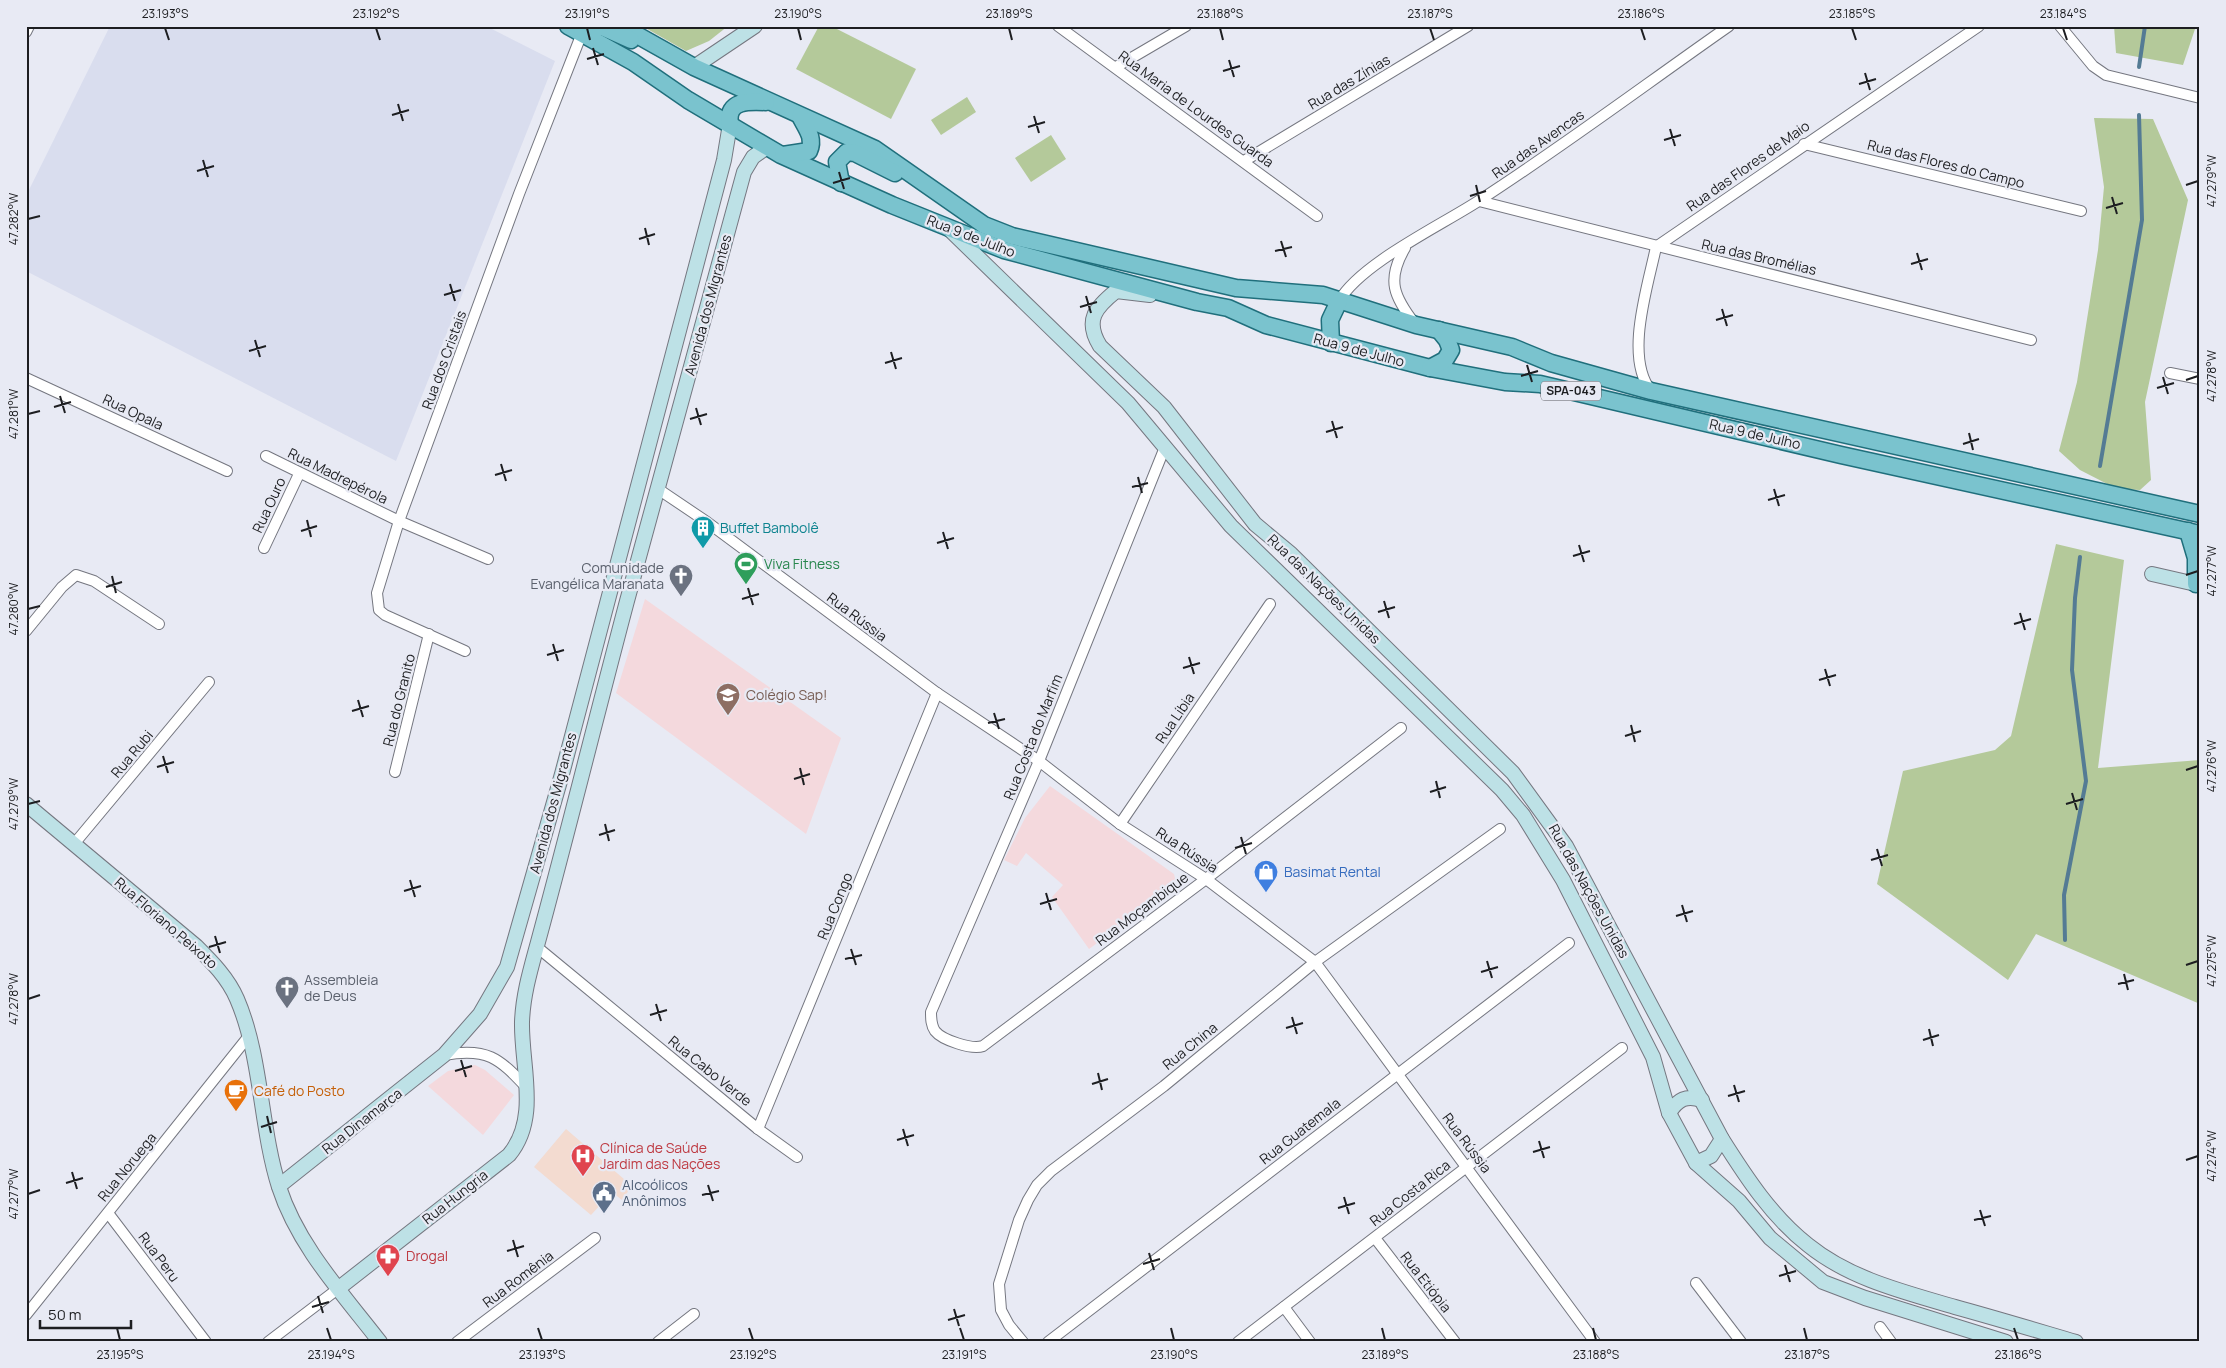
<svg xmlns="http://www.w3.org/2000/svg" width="2226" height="1368" font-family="Manrope,sans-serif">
	<rect width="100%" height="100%" fill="#e8eaf4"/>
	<polygon fill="#d9ddee" points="110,26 486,26 555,61 396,461 26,271 26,196"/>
	<g fill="#f4d9dd">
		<polygon points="645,599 841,738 806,834 616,693"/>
		<polygon points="1050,786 1174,874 1176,883 1169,891 1089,949 1052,897 1063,885 1026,853 1017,866 1004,860 1025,818"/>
		<polygon points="475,1065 485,1070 514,1095 483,1135 428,1086 448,1071"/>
	</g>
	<polygon fill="#f3dbd0" points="566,1129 632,1186 622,1200 612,1192 591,1215 534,1167"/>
	<g fill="#b4c99a">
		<polygon points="642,26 728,26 709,41 686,51"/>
		<polygon points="819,26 831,26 916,69 891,119 796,69"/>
		<polygon points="2114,26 2196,26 2183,65 2116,53"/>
		<polygon points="967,97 976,112 941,135 931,120"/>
		<polygon points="2094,118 2153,119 2188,200 2145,402 2151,480 2140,490 2117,489 2080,470 2059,451 2077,382 2098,250 2104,187"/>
		<polygon points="1051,135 1066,159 1031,182 1015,158"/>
		<polygon points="2056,544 2124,560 2098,768 2200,760 2200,1004 2036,934 2008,980 1877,884 1903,771 1995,750 2011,736"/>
	</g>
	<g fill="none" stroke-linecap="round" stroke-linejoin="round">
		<g stroke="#547b94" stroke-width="4">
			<polyline points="2139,67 2145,26"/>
			<polyline points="2100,466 2142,220 2139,115"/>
			<polyline points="2065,940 2064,895 2086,781 2072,670 2075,598 2080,557"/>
		</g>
		<defs>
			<g id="street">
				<polyline points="1058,26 1317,216"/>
				<polyline points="2060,26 2093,66 2106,75 2200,98"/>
				<polyline points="26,32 29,26"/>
				<polyline points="1116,67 1186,26"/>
				<polyline points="1804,144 2081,211"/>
				<polyline points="1244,161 1468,26"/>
				<polyline points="1479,201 2031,340"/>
				<path d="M1405,248C1386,280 1394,297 1415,324"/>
				<path d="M1339,301C1361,263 1442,225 1480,200C1565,145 1646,84 1729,26"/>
				<polyline points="2170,373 2200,379"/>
				<polyline points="26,378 227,471"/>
				<path d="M1651,391C1624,357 1648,286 1656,247L1979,26"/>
				<path d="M1165,447L1039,761L931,1012C931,1019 931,1025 935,1031C942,1040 972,1050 983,1046L1206,879L1401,728"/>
				<polyline points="266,456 399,521 488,559"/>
				<polyline points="658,489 707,522 937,693 1039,761 1120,824 1206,879 1315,962 1595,1342"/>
				<polyline points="264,548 299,474"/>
				<polyline points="26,631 62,587 76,575 94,581 159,624"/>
				<polyline points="465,651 385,615 379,610 377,593 399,521 519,194 582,33"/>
				<polyline points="395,772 429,634"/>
				<polyline points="1120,824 1270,604"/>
				<polyline points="74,844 209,682"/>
				<polyline points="537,947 758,1129 797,1157"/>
				<path d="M444,1055C487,1047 499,1058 527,1088"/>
				<polyline points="758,1129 937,693"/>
				<polyline points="108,1213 206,1342"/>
				<polyline points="1375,1238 1455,1342"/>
				<polyline points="1696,1283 1741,1342"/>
				<polyline points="1284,1307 1310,1342"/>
				<polyline points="26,1315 248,1037"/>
				<polyline points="1880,1327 1891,1342"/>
				<polyline points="268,1342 339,1288"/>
				<polyline points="457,1342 595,1238"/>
				<polyline points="658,1342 694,1314"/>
				<polyline points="1023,1342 1009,1325 1001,1310 999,1284 1019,1220 1028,1200 1037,1185 1051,1171 1164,1086 1315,962 1500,829"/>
				<polyline points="1048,1342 1569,943"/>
				<polyline points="1238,1342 1622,1048"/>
			</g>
			<g id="secondary">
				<polyline points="694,67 755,26"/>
				<polyline points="950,230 1128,403 1231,526 1502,790 1523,815 1563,880 1653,1057 1669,1113 1696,1163 1739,1201 1770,1238 1823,1282 1865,1298 2006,1342"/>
				<path d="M1150,295L1116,291C1096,307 1084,320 1100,346L1164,407L1255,524L1291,554L1513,773L1566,846L1722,1139C1746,1177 1772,1217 1808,1245C1850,1279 1904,1292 1955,1307C1995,1318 2035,1330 2076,1342"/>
				<polyline points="2152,574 2200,585"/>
				<path d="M26,804L196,946C212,962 228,978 237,999C262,1057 260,1127 279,1187C298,1246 343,1294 380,1342"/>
				<path d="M1669,1113C1678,1099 1686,1095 1702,1100"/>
				<polyline points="1696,1163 1711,1156 1722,1139"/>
				<polyline points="279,1186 444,1055 480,1014 507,967 562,774 724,160 730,124"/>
				<path d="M339,1288L509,1155C540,1118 521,1066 522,1022C523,994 531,968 538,942C569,828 597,714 627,601C665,458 706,315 744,172L753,157L767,147"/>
			</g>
			<g id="primary">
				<polyline points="568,26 633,62 688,100 781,155 892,205 1004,250 1197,302 1228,308 1266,325 1430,368 1505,382 1540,384 1841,455 2200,534"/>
				<polyline points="621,26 694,67 875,149 984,225 1012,236 1236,288 1323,295 1416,325 1512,347 1551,363 1651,391 2200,514"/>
				<polyline points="582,33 584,27 602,27 631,40"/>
				<path d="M730,124C726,100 749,101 766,102"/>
				<path d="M783,155L809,151C815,138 806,128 800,116"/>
				<polyline points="841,183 837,162 847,152 855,153 895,173"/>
				<polyline points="1331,343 1330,320 1339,301"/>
				<polyline points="1430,368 1445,360 1451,350 1447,340 1439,330"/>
				<polyline points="2188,531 2196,558 2196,584"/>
			</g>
		</defs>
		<use href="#street" stroke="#757780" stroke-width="12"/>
		<use href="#secondary" stroke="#757780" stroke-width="16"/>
		<use href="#primary" stroke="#206f7c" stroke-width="19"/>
		<use href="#street" stroke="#fff" stroke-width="10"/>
		<use href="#secondary" stroke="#bde1e6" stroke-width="14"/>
		<use href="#primary" stroke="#7ac3ce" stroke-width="16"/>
	</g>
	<path fill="none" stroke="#1d1e21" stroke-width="2" d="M165,28L169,40M376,28L380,40M587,28L590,40M798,28L801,40M1009,28L1012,40M1220,28L1223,40M1430,28L1434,40M1641,28L1645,40M1852,28L1856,40M2063,28L2067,40M593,48L598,65M587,59L604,54M1229,60L1234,77M1223,71L1240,66M1865,73L1870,90M1859,84L1876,79M398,104L403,121M392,115L409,110M1034,116L1039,133M1028,127L1045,122M1670,129L1675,146M1664,140L1681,135M203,160L208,177M197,171L214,166M839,172L844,189M833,183L850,178M1476,185L1480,202M2186,185L2198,181M1470,196L1486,191M2112,197L2117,214M2106,208L2123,203M28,219L40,216M645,228L649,245M639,239L655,234M1281,241L1286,257M1275,251L1292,247M1917,253L1922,270M1911,264L1928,259M450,284L455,301M444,295L461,290M1086,296L1091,313M1080,307L1097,302M1722,309L1727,326M1716,320L1733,315M255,340L260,357M249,351L266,346M891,352L896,369M885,363L902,358M1527,365L1532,382M1521,376L1538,371M2163,377L2168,394M2186,380L2198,376M2157,388L2174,383M60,396L65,413M54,407L71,402M696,408L701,425M28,414L40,411M690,419L707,414M1332,421L1337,438M1326,432L1343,427M1969,433L1973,450M1963,444L1979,439M501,464L506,481M495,475L512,470M1138,477L1142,493M1132,487L1148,483M1774,489L1779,506M1768,500L1785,495M307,520L311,537M301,531L317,526M943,532L948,549M937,543L954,538M1579,545L1584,562M1573,556L1590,551M2186,575L2198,571M112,576L116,593M106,587L122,582M748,588L753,605M742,599L759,594M1384,601L1389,618M28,609L40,606M1378,612L1395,607M2020,613L2025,630M2014,624L2031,619M553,644L558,661M547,655L564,650M1189,657L1194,674M1183,668L1200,663M1825,669L1830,686M1819,680L1836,675M358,700L363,717M352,711L369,706M994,713L999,729M988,723L1005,719M1631,725L1635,742M1625,736L1641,731M163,756L168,773M157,767L174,762M800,768L804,785M2186,770L2198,766M794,779L810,774M1436,781L1440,798M1430,792L1446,787M2072,793L2077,810M28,804L40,801M2066,804L2083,799M605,824L609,841M599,835L615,830M1241,837L1246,854M1235,848L1252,843M1877,849L1882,866M1871,860L1888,855M410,880L415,897M404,891L421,886M1046,893L1051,910M1040,904L1057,899M1682,905L1687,922M1676,916L1693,911M215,936L220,953M209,947L226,942M851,949L856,965M845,959L862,955M1487,961L1492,978M2186,965L2198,961M1481,972L1498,967M2124,974L2128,990M2118,984L2134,980M28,999L40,995M656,1004L661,1021M650,1015L667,1010M1292,1017L1297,1034M1286,1028L1303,1023M1929,1029L1933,1046M1923,1040L1939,1035M461,1060L466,1077M455,1071L472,1066M1098,1073L1102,1090M1092,1084L1108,1079M1734,1085L1739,1102M1728,1096L1745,1091M267,1116L271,1133M261,1127L277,1122M903,1129L908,1146M897,1140L914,1135M1539,1141L1544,1158M1533,1152L1550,1147M2186,1160L2198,1156M72,1172L77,1189M66,1183L83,1178M708,1185L713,1201M28,1194L40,1190M702,1195L719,1191M1344,1197L1349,1214M1338,1208L1355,1203M1980,1210L1985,1226M1974,1220L1991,1216M513,1240L518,1257M507,1251L524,1246M1149,1253L1154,1270M1143,1264L1160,1259M1785,1265L1790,1282M1779,1276L1796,1271M318,1296L323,1313M312,1307L329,1302M954,1309L959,1326M948,1320L965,1315M117,1328L120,1340M327,1328L331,1340M538,1328L542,1340M749,1328L753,1340M960,1328L964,1340M1171,1328L1174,1340M1382,1328L1385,1340M1593,1328L1596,1340M1804,1328L1807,1340M2014,1328L2018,1340"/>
	<defs>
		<symbol id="building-pin" viewBox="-11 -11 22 30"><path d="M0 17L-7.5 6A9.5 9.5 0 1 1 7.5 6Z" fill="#0f9aa8" stroke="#e8eaf4"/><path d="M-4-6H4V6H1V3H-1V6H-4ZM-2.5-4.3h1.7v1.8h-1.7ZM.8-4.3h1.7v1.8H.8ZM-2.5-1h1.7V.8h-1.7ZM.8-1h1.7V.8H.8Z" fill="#fff"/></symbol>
		<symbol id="stadium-pin" viewBox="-11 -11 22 30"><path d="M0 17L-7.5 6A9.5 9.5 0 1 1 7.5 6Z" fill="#2e9e5b" stroke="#e8eaf4"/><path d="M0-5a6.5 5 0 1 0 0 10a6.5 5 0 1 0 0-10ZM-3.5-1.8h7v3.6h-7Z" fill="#fff"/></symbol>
		<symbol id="church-pin" viewBox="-11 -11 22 30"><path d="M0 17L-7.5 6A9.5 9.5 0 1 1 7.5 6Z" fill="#6b7280" stroke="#e8eaf4"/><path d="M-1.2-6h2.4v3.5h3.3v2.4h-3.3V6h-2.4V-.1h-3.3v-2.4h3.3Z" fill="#fff"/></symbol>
		<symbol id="school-pin" viewBox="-11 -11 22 30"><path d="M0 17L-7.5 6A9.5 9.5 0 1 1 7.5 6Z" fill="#8d6e63" stroke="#e8eaf4"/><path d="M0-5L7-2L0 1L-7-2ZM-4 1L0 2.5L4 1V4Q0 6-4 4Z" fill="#fff"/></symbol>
		<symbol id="shop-pin" viewBox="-11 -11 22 30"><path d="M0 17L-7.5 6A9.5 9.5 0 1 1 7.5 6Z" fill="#3f7fe0" stroke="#e8eaf4"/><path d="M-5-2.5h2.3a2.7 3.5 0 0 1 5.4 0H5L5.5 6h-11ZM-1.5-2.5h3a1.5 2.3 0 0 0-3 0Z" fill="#fff"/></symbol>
		<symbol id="cafe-pin" viewBox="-11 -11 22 30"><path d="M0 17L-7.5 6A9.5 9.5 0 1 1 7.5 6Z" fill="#e8710a" stroke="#e8eaf4"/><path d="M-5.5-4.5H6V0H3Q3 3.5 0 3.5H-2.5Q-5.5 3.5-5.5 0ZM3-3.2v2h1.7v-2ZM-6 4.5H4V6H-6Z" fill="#fff"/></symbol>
		<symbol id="hospital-pin" viewBox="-11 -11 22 30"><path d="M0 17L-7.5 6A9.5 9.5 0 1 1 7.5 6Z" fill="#e0444e" stroke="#e8eaf4"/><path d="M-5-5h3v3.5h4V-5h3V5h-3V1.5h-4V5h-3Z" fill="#fff"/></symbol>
		<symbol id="civic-pin" viewBox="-11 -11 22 30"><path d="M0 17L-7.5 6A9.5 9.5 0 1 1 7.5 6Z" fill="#5c6f8a" stroke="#e8eaf4"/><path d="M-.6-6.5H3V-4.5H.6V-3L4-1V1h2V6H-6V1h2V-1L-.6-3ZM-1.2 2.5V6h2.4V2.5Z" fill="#fff"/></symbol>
		<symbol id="pharmacy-pin" viewBox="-11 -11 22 30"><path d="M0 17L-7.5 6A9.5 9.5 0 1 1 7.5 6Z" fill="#e0444e" stroke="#e8eaf4"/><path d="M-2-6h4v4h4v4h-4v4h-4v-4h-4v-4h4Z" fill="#fff"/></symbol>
	</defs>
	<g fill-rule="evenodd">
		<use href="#building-pin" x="689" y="514" width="28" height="38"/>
		<use href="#stadium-pin" x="732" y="550" width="28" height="38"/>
		<use href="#church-pin" x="667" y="562" width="28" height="38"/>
		<use href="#school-pin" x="714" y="681" width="28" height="38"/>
		<use href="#shop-pin" x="1252" y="858" width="28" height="38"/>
		<use href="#church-pin" x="273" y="974" width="28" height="38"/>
		<use href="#cafe-pin" x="222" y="1077" width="28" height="38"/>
		<use href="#hospital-pin" x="569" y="1142" width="28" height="38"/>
		<use href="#civic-pin" x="590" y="1179" width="28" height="38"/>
		<use href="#pharmacy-pin" x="374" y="1242" width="28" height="38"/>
	</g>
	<g text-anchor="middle" stroke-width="4.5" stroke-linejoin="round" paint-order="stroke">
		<rect fill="#e8eaf4" stroke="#5a5b60" stroke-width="1" x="1541" y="381.5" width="60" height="19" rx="4"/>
		<g font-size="12" font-weight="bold" fill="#1d1e21">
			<text x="1571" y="395">SPA-043</text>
		</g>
		<g font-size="14" fill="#1d1e21" stroke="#e8eaf4">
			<text transform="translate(1349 82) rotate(-31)" y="5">Rua das Zínias</text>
			<text transform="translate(1196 109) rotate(36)" y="5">Rua Maria de Lourdes Guarda</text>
			<text transform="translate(1538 144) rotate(-35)" y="5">Rua das Avencas</text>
			<text transform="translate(1946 164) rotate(14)" y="5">Rua das Flores do Campo</text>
			<text transform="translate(1748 166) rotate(-35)" y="5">Rua das Flores de Maio</text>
			<text transform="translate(971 236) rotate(21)" y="5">Rua 9 de Julho</text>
			<text transform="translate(1759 257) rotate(13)" y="5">Rua das Bromélias</text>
			<text transform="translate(708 305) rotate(-75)" y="5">Avenida dos Migrantes</text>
			<text transform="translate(1359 350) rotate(15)" y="5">Rua 9 de Julho</text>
			<text transform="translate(444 360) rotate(-70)" y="5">Rua dos Cristais</text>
			<text transform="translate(133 412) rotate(25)" y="5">Rua Opala</text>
			<text transform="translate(1755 434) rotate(13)" y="5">Rua 9 de Julho</text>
			<text transform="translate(338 476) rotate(26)" y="5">Rua Madrepérola</text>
			<text transform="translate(269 505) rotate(-65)" y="5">Rua Ouro</text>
			<text transform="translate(1324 589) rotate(44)" y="5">Rua das Nações Unidas</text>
			<text transform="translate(857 617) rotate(37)" y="5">Rua Rússia</text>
			<text transform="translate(399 700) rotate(-76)" y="5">Rua do Granito</text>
			<text transform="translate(1175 718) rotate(-56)" y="5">Rua Líbia</text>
			<text transform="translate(1033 737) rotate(-68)" y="5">Rua Costa do Marfim</text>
			<text transform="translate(132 754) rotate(-50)" y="5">Rua Rubi</text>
			<text transform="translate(553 803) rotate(-75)" y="5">Avenida dos Migrantes</text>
			<text transform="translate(1187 850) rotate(33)" y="5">Rua Rússia</text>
			<text transform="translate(1589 891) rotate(61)" y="5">Rua das Nações Unidas</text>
			<text transform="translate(835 906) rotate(-68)" y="5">Rua Congo</text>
			<text transform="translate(1142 909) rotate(-37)" y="5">Rua Moçambique</text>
			<text transform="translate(166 923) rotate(41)" y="5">Rua Floriano Peixoto</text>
			<text transform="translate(1190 1046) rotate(-39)" y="5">Rua China</text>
			<text transform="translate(710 1071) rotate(39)" y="5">Rua Cabo Verde</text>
			<text transform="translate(362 1121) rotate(-38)" y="5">Rua Dinamarca</text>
			<text transform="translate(1300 1131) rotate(-38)" y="5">Rua Guatemala</text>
			<text transform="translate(1467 1143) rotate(53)" y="5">Rua Rússia</text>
			<text transform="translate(127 1167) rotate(-51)" y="5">Rua Noruega</text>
			<text transform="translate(1410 1193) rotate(-38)" y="5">Rua Costa Rica</text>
			<text transform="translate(455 1197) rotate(-38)" y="5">Rua Hungria</text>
			<text transform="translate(159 1257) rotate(53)" y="5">Rua Peru</text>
			<text transform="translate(518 1279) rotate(-37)" y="5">Rua Romênia</text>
			<text transform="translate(1426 1282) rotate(52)" y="5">Rua Etiópia</text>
		</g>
		<g font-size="14" fill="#0d838f" stroke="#e8eaf4" text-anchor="start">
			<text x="720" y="533">Buffet Bambolê</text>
		</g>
		<g font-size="14" fill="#27864d" stroke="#e8eaf4" text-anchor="start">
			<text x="764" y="569">Viva Fitness</text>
		</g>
		<g font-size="14" fill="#5b616d" stroke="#e8eaf4" text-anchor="end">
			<text x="664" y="573">Comunidade<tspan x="664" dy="16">Evangélica Maranata</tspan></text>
			<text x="304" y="985" text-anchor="start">Assembleia<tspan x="304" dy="16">de Deus</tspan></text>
		</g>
		<g font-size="14" fill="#785e54" stroke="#e8eaf4" text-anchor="start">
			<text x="746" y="700">Colégio Sap!</text>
		</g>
		<g font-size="14" fill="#366cbe" stroke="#e8eaf4" text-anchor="start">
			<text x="1284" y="877">Basimat Rental</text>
		</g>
		<g font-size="14" fill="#c56008" stroke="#e8eaf4" text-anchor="start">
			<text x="254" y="1096">Café do Posto</text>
		</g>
		<g font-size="14" fill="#be3a42" stroke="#e8eaf4" text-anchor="start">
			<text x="600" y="1153">Clínica de Saúde<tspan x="600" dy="16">Jardim das Nações</tspan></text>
			<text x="406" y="1261">Drogal</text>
		</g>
		<g font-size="14" fill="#4e5e75" stroke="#e8eaf4" text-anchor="start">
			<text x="622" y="1190">Alcoólicos<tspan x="622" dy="16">Anônimos</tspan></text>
		</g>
	</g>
	<rect width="2226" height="1368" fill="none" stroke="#e8eaf4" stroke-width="55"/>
	<path d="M40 1320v8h91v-8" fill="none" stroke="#1d1e21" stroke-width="2.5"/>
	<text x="48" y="1320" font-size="15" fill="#1d1e21" stroke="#e8eaf4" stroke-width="4" paint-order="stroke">50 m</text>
	<rect x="28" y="28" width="2170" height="1312" fill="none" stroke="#1d1e21" stroke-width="2"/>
	<g font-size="12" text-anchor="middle" fill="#1d1e21">
		<text x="165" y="18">23.193°S</text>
		<text x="376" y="18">23.192°S</text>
		<text x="587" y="18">23.191°S</text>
		<text x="798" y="18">23.190°S</text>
		<text x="1009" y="18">23.189°S</text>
		<text x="1220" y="18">23.188°S</text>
		<text x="1430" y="18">23.187°S</text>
		<text x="1641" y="18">23.186°S</text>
		<text x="1852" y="18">23.185°S</text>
		<text x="2063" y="18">23.184°S</text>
		<text transform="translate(2212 181) rotate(-90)" y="4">47.279°W</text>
		<text transform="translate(14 219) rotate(-90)" y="4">47.282°W</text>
		<text transform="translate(2212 376) rotate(-90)" y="4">47.278°W</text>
		<text transform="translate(14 414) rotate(-90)" y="4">47.281°W</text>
		<text transform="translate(2212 571) rotate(-90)" y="4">47.277°W</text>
		<text transform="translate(14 609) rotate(-90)" y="4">47.280°W</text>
		<text transform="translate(2212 766) rotate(-90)" y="4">47.276°W</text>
		<text transform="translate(14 804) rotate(-90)" y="4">47.279°W</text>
		<text transform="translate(2212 961) rotate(-90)" y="4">47.275°W</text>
		<text transform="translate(14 999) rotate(-90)" y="4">47.278°W</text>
		<text transform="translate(2212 1156) rotate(-90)" y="4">47.274°W</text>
		<text transform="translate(14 1194) rotate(-90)" y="4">47.277°W</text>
		<text x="120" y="1359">23.195°S</text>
		<text x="331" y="1359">23.194°S</text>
		<text x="542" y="1359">23.193°S</text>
		<text x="753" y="1359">23.192°S</text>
		<text x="964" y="1359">23.191°S</text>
		<text x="1174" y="1359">23.190°S</text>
		<text x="1385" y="1359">23.189°S</text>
		<text x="1596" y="1359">23.188°S</text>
		<text x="1807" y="1359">23.187°S</text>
		<text x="2018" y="1359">23.186°S</text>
	</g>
</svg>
